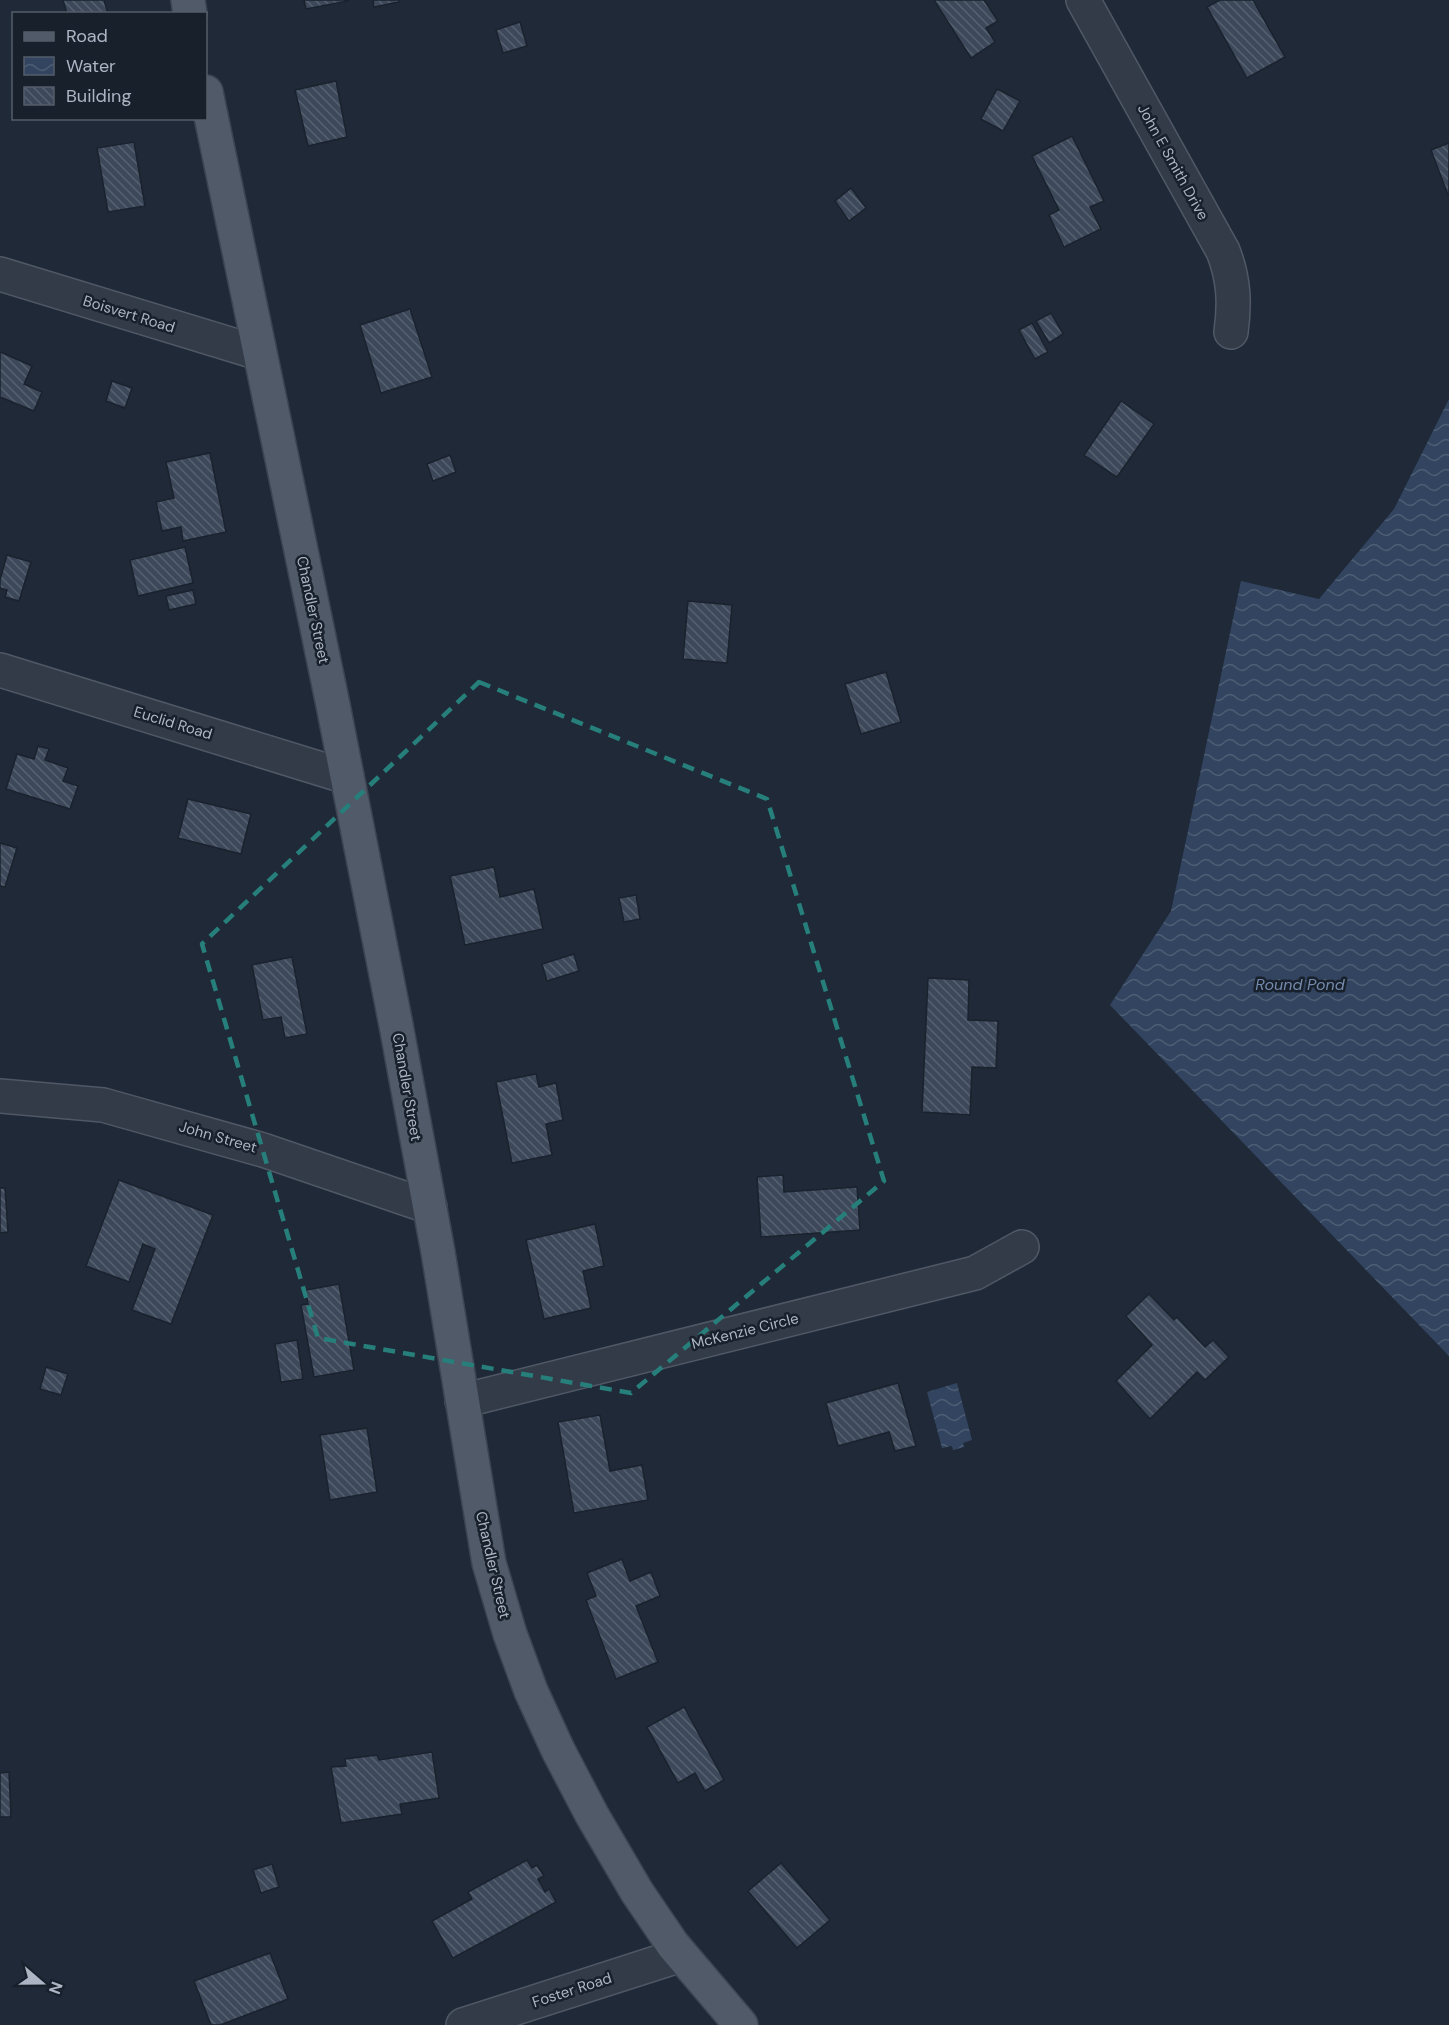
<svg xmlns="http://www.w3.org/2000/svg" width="1449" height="2025" font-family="'DM Sans',sans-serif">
	<defs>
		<pattern id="water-waves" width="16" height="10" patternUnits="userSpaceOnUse" patternTransform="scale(1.5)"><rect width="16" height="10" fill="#32445f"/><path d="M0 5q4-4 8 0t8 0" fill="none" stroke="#4d5d74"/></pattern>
		<pattern id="building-back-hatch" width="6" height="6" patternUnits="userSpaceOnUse" patternTransform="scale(1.5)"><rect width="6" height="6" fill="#3d495a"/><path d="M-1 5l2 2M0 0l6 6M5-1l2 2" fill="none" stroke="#566170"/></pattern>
	</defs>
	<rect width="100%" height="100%" fill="#1f2937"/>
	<g fill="url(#water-waves)">
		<polygon points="1449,399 1449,1356 1110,1005 1171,911 1241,581 1319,599 1394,509"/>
		<polygon points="957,1383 972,1440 963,1443 964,1447 953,1450 952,1446 942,1448 927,1392"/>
	</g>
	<g fill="url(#building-back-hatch)" stroke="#1a222e" stroke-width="1.5">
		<polygon points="63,0 104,0 108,14 67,14"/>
		<polygon points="304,0 348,0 348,1 306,9"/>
		<polygon points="373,0 398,0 399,2 374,7"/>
		<polygon points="934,0 984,0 998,21 986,28 995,42 971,58"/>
		<polygon points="1220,0 1253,0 1285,57 1247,78 1207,7"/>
		<polygon points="520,22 527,46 503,53 496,30"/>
		<polygon points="336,81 347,137 308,146 295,90"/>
		<polygon points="997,89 1020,101 1003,131 981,119"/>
		<polygon points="1072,136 1104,201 1090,207 1101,229 1064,247 1049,215 1059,210 1032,156"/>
		<polygon points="134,142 145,206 108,212 97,148"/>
		<polygon points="1449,143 1449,195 1448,195 1431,150"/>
		<polygon points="851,188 866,208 849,221 835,201"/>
		<polygon points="410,309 432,377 381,393 360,325"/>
		<polygon points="1051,313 1063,334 1049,343 1036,321"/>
		<polygon points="1032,323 1048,352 1035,359 1019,330"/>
		<polygon points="0,352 32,366 24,384 42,392 34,411 0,397"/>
		<polygon points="112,381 132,388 125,408 106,401"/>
		<polygon points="1121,401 1154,424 1117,477 1084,455"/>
		<polygon points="210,453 226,532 183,541 181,527 162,531 156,502 174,498 166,462"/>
		<polygon points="450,455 456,472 433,481 427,464"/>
		<polygon points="185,547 193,583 138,596 130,560"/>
		<polygon points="7,555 31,562 19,601 5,597 7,590 0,588 0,580"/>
		<polygon points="193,590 196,604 169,610 166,596"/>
		<polygon points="688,601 732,605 727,663 683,659"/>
		<polygon points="886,672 901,722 861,734 845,684"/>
		<polygon points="38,746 49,749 45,760 68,768 63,781 78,786 70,809 6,789 17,754 34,759"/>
		<polygon points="188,799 251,814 241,854 178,838"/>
		<polygon points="0,843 17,848 5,887 0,886"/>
		<polygon points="494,867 500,897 534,889 543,929 465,945 450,876"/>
		<polygon points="636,895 640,919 624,922 619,898"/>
		<polygon points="574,954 579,971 547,981 542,964"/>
		<polygon points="292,957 307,1034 285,1038 281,1017 263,1020 252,965"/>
		<polygon points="928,978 969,980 968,1020 998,1021 996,1068 972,1067 970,1115 922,1112"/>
		<polygon points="536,1074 539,1087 556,1083 563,1120 546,1124 552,1155 512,1163 496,1082"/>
		<polygon points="783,1175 784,1192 857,1187 860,1230 761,1237 757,1177"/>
		<polygon points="119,1180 213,1215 171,1324 132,1310 155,1249 143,1244 129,1282 86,1266"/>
		<polygon points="0,1188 5,1188 8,1232 0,1233"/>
		<polygon points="595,1224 604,1266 583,1271 591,1308 544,1319 526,1240"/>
		<polygon points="339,1284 354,1370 314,1377 301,1305 308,1304 306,1290"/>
		<polygon points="1149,1294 1174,1320 1177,1317 1205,1347 1213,1340 1229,1357 1205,1380 1197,1372 1150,1419 1116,1381 1152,1345 1126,1316"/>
		<polygon points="297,1340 303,1379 281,1382 275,1344"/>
		<polygon points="46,1367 68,1374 61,1395 40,1389"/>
		<polygon points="898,1383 916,1446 895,1451 889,1432 838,1446 826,1403"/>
		<polygon points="600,1415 610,1471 642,1465 648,1500 574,1513 558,1422"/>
		<polygon points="367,1428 377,1492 330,1500 320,1435"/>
		<polygon points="622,1559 630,1581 651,1572 660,1596 636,1606 658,1662 616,1679 586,1600 596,1596 587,1573"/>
		<polygon points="684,1707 724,1780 705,1791 695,1773 678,1783 647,1727"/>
		<polygon points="432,1752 439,1798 400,1804 402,1814 341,1823 331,1767 346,1766 345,1759 377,1755 379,1760"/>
		<polygon points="9,1772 11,1817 0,1817 0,1773"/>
		<polygon points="527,1860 532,1868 537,1865 544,1876 538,1879 545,1892 549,1889 556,1902 453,1958 432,1921 472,1899 468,1892"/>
		<polygon points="781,1863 830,1920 797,1948 748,1891"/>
		<polygon points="272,1864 279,1887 261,1893 253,1870"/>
		<polygon points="270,1953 288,1999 220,2025 211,2025 194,1981"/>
	</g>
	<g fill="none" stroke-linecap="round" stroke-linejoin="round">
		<defs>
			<g id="minor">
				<path d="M1083,0L1223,251C1234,279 1235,303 1231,332"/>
				<polyline points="0,274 259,353"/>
				<polyline points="0,670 347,777"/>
				<polyline points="0,1096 103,1105 263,1150 430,1207"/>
				<polyline points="462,1401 975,1273 1022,1247"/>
				<polyline points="463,2025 681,1955"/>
			</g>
			<g id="major">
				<polyline points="188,0 190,14"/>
				<polyline points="206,92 333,705 396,1025 438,1252 489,1563 510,1634 531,1691 558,1750 592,1815 637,1892 673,1945 741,2025"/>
			</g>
		</defs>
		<use href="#minor" stroke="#505866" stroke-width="36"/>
		<use href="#major" stroke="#3c4451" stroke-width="36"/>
		<use href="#minor" stroke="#333b48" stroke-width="33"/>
		<use href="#major" stroke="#505a68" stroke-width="33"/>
	</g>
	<path fill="none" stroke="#277f7b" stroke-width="4.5" stroke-dasharray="12 8" stroke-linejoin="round" d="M479,682L767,799L884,1181L631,1393L318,1338L202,944Z"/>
	<g text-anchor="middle" stroke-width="5" stroke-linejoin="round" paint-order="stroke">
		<g font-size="15" fill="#adb5c5" stroke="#18202c">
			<text transform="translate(1173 162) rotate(61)" y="5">John E Smith Drive</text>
			<text transform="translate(129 314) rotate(17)" y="5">Boisvert Road</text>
			<text transform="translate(313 610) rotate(78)" y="5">Chandler Street</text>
			<text transform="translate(173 723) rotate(17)" y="5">Euclid Road</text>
			<text transform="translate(407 1087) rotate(80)" y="5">Chandler Street</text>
			<text transform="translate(218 1137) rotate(16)" y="5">John Street</text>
			<text transform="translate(745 1331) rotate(-14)" y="5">McKenzie Circle</text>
			<text transform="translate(493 1565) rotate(77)" y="5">Chandler Street</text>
			<text transform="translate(572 1990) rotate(-18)" y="5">Foster Road</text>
		</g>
		<g font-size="16" font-style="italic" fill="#748bae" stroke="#18202c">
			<text x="1300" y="990">Round Pond</text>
		</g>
	</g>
	<rect x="12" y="12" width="195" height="108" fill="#18202c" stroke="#545c69" stroke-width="1.5"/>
	<rect x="24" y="32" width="30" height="9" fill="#505a68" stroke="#545c69" stroke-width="1.5"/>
	<text x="66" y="42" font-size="18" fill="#adb5c5">Road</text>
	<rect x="24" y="57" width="30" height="18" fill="url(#water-waves)" stroke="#545c69" stroke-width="1.5"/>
	<text x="66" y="72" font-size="18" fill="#adb5c5">Water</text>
	<rect x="24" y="87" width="30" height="18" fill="url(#building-back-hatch)" stroke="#545c69" stroke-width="1.5"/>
	<text x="66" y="102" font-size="18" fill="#adb5c5">Building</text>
	<g transform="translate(42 1983) rotate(110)" stroke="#18202c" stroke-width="4.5" paint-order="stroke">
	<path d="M0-4.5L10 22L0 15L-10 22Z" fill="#adb5c5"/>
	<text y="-9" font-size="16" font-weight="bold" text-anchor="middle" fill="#adb5c5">N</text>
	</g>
</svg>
